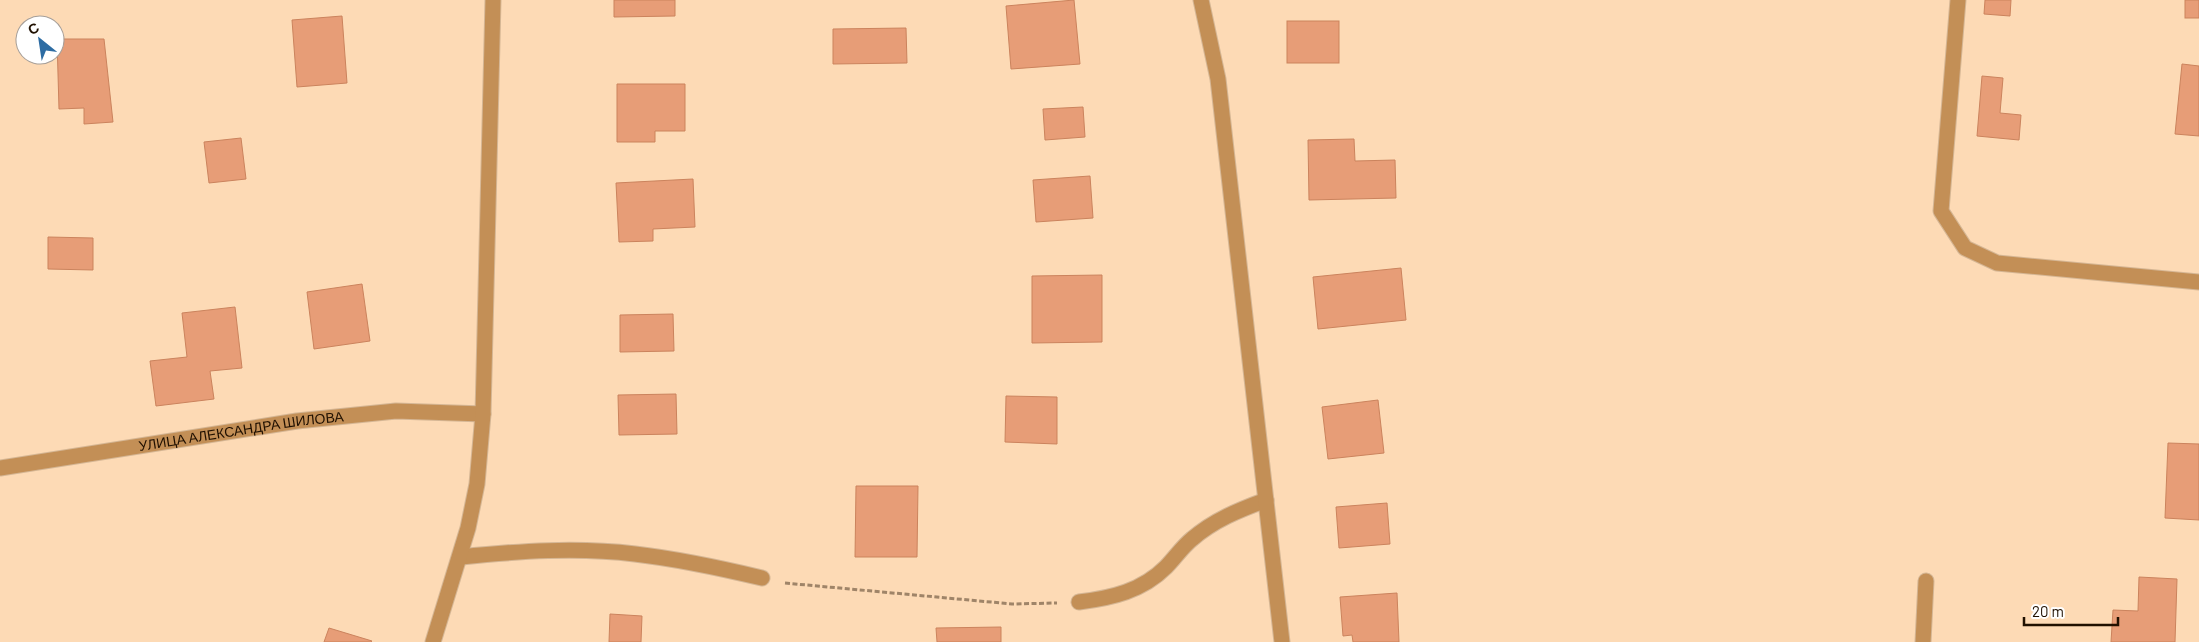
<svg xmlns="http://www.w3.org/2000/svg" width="2199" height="642" font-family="Barlow,sans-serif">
	<rect width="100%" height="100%" fill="#fddab5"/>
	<g fill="#e79d77" stroke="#cb835d">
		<polygon points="614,0 675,0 675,16 614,17"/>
		<polygon points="1074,0 1080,64 1011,69 1006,6"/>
		<polygon points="1985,0 2011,0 2010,16 1984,14"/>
		<rect x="2185" y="0" width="14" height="18"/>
		<polygon points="342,16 347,83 297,87 292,20"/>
		<rect x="1287" y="21" width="52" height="42"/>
		<polygon points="906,28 907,63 833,64 833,29"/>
		<polygon points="57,39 104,39 113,122 84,124 84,108 59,109"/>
		<polygon points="2182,64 2199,66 2199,136 2175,134"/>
		<polygon points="1982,76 2003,78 2000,113 2021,115 2019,140 1977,136"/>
		<polygon points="617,84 685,84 685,131 655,131 655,142 617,142"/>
		<polygon points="1083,107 1085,137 1045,140 1043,109"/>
		<polygon points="241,138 246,179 209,183 204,142"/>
		<polygon points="1354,139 1355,161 1395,160 1396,198 1309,200 1308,140"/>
		<polygon points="1090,176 1093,218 1036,222 1033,180"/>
		<polygon points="693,179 695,227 653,229 653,241 619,242 616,183"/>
		<polygon points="48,237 93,238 93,270 48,269"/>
		<polygon points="1401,268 1406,320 1318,329 1313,277"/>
		<polygon points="1102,275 1102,342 1032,343 1032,276"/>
		<polygon points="362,284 370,341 314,349 307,292"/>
		<polygon points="235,307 242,368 210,371 214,399 156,406 150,361 187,357 182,313"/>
		<polygon points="673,314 674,351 620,352 620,315"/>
		<polygon points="676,394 677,434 619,435 618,395"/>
		<polygon points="1006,396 1057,397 1057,444 1005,442"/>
		<polygon points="1378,400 1384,453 1328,459 1322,407"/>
		<polygon points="2168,443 2199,444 2199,520 2165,518"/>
		<polygon points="856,486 918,486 917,557 855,557"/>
		<polygon points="1387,503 1390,544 1339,548 1336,507"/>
		<polygon points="2139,577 2177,579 2175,642 2111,642 2113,610 2138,611"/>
		<polygon points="1397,593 1399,642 1353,642 1352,635 1343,636 1340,597"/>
		<polygon points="610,614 642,616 641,642 609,642"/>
		<polygon points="1001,627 1001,642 937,642 936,628"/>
		<polygon points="329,628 372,641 371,642 324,642"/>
	</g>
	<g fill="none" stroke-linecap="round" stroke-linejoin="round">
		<defs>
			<g id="lane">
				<polyline points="1958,0 1941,211 1965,248 1997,263 2199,282"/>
				<path d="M461,557C519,551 577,547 635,554C678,559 720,568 762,578"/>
				<path d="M1079,602C1112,598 1142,591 1166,567C1175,558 1182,547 1192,539C1214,520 1239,510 1266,500"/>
				<polyline points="1923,642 1926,581"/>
			</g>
			<g id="street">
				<polyline points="1201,0 1218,79 1282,642"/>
				<path id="s1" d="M0,468L297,421L396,411L483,414"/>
				<polyline points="433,642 468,528 477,484 483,414 493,0"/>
			</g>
		</defs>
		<use href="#lane" stroke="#d5b694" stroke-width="17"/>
		<use href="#street" stroke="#d5b694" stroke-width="17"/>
		<polyline stroke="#9f8468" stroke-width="3" stroke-dasharray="5 2.5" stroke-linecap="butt" points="785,583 1012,604 1057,603"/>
		<use href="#lane" stroke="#c38f56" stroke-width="15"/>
		<use href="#street" stroke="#c38f56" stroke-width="15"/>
	</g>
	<g text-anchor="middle" stroke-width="5" stroke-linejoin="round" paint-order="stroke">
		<g font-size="14" fill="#201000" stroke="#fff">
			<text dy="5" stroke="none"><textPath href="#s1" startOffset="244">УЛИЦА АЛЕКСАНДРА ШИЛОВА</textPath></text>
		</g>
	</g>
	<g transform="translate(40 40) rotate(330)"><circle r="24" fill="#ffffff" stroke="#a69f99"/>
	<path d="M0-4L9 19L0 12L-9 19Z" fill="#2d6ca3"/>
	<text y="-8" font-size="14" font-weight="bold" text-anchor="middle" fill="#201000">С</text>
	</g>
	<path d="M2024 617v8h94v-8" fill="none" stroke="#201000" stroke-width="2.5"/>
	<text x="2032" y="617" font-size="15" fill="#201000" stroke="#ffffff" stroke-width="4" paint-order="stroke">20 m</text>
</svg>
